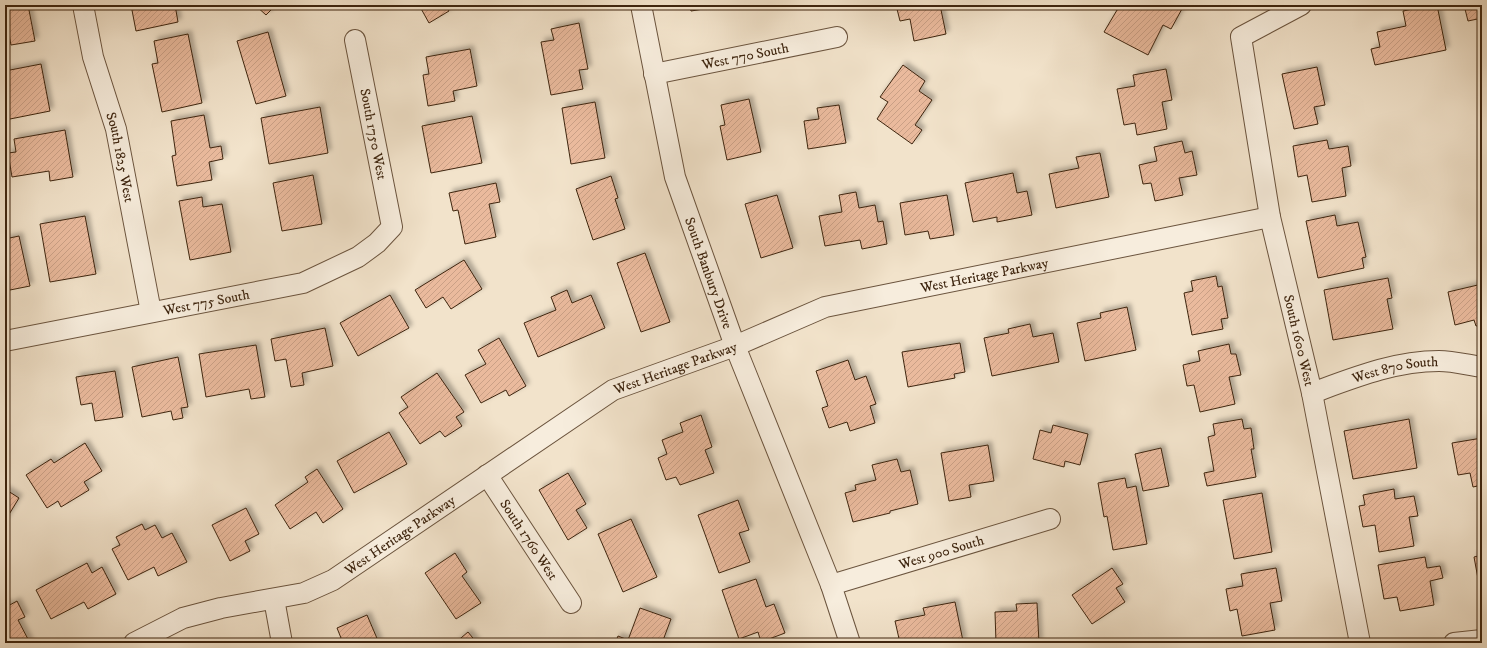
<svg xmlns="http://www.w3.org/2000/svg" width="1487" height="648" font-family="'IM FELL DW Pica',serif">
	<defs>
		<pattern id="building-hatch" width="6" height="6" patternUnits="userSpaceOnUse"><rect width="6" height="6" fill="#eaba9d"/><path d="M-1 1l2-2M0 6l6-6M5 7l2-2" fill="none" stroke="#caa086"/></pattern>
		<filter id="shadow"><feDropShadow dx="3.5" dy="-3.5" stdDeviation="2" flood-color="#0004"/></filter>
	</defs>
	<rect width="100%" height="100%" fill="#f2e3cb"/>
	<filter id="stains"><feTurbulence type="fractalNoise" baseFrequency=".005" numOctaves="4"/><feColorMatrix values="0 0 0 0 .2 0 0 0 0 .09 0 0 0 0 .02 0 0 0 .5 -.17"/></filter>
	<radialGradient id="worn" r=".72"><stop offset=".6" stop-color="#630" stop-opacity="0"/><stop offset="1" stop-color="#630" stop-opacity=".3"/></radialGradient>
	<g fill="url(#building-hatch)" stroke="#3e250f" filter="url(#shadow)">
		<polygon points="5,5 28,5 35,41 11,45 9,35 5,36"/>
		<polygon points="131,5 175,5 178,22 136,31"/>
		<polygon points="255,5 276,5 266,15"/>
		<polygon points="419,5 446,5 449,11 429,23"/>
		<polygon points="689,5 722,5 722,6 691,11"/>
		<polygon points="896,5 940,5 946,34 914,41 910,19 900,21"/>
		<polygon points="1120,5 1179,5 1183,7 1171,29 1163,25 1148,55 1104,32"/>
		<polygon points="1432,5 1437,5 1446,50 1375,65 1371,49 1380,47 1377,32 1406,26 1403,11"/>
		<polygon points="1464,5 1482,5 1482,18 1468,21"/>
		<polygon points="579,23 588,69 579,70 583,89 551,95 541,42 554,40 551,29"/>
		<polygon points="268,32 286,96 256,104 237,41"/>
		<polygon points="188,34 202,103 162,112 152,64 158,63 154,41"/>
		<polygon points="470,49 477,86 453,91 455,101 428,106 423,75 429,74 426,57"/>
		<polygon points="41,64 50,111 5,120 5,71"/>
		<polygon points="903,65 925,81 919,91 932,100 915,125 922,130 912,144 877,119 888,102 880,97"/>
		<polygon points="1317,67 1325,105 1314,107 1318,124 1294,129 1282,74"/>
		<polygon points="1166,69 1172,100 1162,102 1167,129 1137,135 1135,123 1124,125 1117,89 1135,86 1133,75"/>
		<polygon points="749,99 761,152 727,160 720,126 725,125 721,105"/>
		<polygon points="595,102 605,158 571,164 562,108"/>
		<polygon points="839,105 846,143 808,149 804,121 819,119 817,108"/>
		<polygon points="320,107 328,153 269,164 261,118"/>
		<polygon points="204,115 210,148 221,146 223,159 209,162 212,180 177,186 172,156 176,155 171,121"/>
		<polygon points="472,116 482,163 431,173 422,126"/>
		<polygon points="65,130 73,177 50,181 49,171 12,177 8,153 16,152 14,139"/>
		<polygon points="1327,140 1329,149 1348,146 1351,166 1342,168 1346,196 1312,202 1307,175 1298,177 1293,146"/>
		<polygon points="1182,141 1185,153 1192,151 1197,175 1179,178 1183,195 1155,201 1151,183 1143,184 1139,165 1157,161 1154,147"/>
		<polygon points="1100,153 1109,197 1056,208 1049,174 1079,168 1076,157"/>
		<polygon points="1013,173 1017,193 1027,191 1032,215 997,222 997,217 973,222 965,183"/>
		<polygon points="313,175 322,224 282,231 273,183"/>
		<polygon points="611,176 618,198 615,199 625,229 593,240 576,189"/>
		<polygon points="496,183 500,202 489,204 496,237 465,244 458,210 453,211 449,193"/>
		<polygon points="856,192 859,208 875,205 878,222 883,221 887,244 862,249 860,240 825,246 819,216 842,212 839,195"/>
		<polygon points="777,195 793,248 761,258 745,204"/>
		<polygon points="947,195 954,235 930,239 928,231 905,235 900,203"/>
		<polygon points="202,197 203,207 222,204 231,252 190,260 179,201"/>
		<polygon points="1335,215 1337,226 1358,222 1366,257 1362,258 1364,268 1318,278 1306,221"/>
		<polygon points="85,216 96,274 50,282 40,224"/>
		<polygon points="19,236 30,286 5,291 5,239"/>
		<polygon points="645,253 670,322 641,332 617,263"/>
		<polygon points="464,260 482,289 451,309 443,297 426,308 415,290"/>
		<polygon points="1216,276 1218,287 1222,286 1228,318 1221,319 1223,329 1192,335 1184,293 1193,291 1191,281"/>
		<polygon points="1388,278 1392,298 1387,299 1393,329 1333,340 1324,290"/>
		<polygon points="1482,284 1482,325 1476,326 1474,320 1455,325 1448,292"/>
		<polygon points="567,290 572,303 591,295 605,328 538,357 524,323 556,310 551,297"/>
		<polygon points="390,295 409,328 358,356 340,323"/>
		<polygon points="1127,307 1136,350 1085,361 1077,323 1101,318 1100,313"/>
		<polygon points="1030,324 1033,337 1053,333 1059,362 992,376 984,338 1009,333 1008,329"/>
		<polygon points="325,328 333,366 302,373 304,385 291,387 286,359 275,361 271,339"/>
		<polygon points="499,338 526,386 509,396 506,390 481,403 465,375 486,364 478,350"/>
		<polygon points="960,343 965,372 954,374 955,378 908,387 902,352"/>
		<polygon points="1229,344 1231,354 1236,354 1241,375 1229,377 1235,404 1200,412 1194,385 1187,386 1183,365 1200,361 1198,351"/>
		<polygon points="256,345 265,397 251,399 249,389 206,397 199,354"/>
		<polygon points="178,357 188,407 181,408 183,418 173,420 171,411 142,417 132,367"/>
		<polygon points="848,360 855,380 866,376 876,404 870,406 875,423 850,431 847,422 829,428 822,408 828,406 816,371"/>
		<polygon points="115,371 123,417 95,421 92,403 81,405 76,377"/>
		<polygon points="437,373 464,412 456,417 462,426 445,437 440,431 420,444 399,413 408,407 401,397"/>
		<polygon points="701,415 712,447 705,450 714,473 680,485 676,477 666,480 658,458 667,454 662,440 683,432 680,423"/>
		<polygon points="1242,419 1244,429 1251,428 1254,449 1251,449 1256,477 1207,486 1204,473 1214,471 1208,437 1215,435 1213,424"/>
		<polygon points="1409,419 1417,468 1353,479 1344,431"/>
		<polygon points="1053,425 1088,434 1080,465 1065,461 1064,467 1033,459 1040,430 1051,433"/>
		<polygon points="389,432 407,464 354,493 337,461"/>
		<polygon points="1482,438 1482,485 1473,487 1470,473 1458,475 1452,443"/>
		<polygon points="85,443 102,471 84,482 89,490 61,507 58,501 47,508 26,475 51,459 54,463"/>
		<polygon points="988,445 994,481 969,485 971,497 949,501 941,453"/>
		<polygon points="1161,448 1169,486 1143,491 1135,454"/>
		<polygon points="897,459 901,472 910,470 918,504 890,511 890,513 853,522 845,493 856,490 855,485 876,480 872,465"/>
		<polygon points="317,469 343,509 323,523 316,512 290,529 275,505 308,482 305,477"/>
		<polygon points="568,473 586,504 576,510 587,528 568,540 539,490"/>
		<polygon points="1125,478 1127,488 1136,486 1147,544 1113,550 1107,516 1104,517 1098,483"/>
		<polygon points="5,489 19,498 5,521"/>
		<polygon points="1394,489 1395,499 1414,496 1418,516 1409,517 1414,546 1379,552 1375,525 1363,527 1359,506 1365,505 1363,495"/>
		<polygon points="1262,493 1272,552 1234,559 1223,500"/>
		<polygon points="738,500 749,530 739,533 750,562 719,573 698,515"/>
		<polygon points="246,508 259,534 245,541 250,551 230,561 212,525"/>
		<polygon points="631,519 657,577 623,592 598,534"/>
		<polygon points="142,524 145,530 155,525 162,538 172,533 187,562 158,576 154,567 128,580 112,549 120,545 116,537"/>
		<polygon points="455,553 467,572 462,576 481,603 456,619 425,573"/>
		<polygon points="1482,555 1482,595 1481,595 1474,557"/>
		<polygon points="1425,557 1427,568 1440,566 1443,578 1430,581 1434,605 1400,611 1397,597 1384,599 1378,565"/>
		<polygon points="87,563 92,573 102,567 116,594 88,609 84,602 51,619 36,590"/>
		<polygon points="1112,568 1123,584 1116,588 1125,602 1092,624 1072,595"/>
		<polygon points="1276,568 1282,601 1270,603 1275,630 1242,636 1237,609 1230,611 1226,589 1243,586 1241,574"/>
		<polygon points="756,579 766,607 774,604 785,633 761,642 758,632 739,639 722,590"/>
		<polygon points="5,601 8,606 17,601 25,617 18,620 30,643 5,643"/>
		<polygon points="955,602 963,641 954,643 900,643 895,621 925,615 923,608"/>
		<polygon points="1037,603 1039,643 996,643 995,612 1017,611 1016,604"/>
		<polygon points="640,608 671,619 662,643 615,643 618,636 628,640"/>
		<polygon points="367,615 379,643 343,643 337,628"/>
		<polygon points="468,632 477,643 455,643"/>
	</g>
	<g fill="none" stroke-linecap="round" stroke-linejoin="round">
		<defs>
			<g id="street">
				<path id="s1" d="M83,5L93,57L116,129L151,312"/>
				<path id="s2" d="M641,5L675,177L735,346L831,585L850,643"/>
				<path id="s3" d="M1301,5L1241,37L1270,217L1312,393L1360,643"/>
				<path id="s4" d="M654,74L837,37"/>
				<path id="s5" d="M5,341L303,283L358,257L377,243L392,227L355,40"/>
				<path id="s6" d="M1312,393C1353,378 1394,361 1439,361C1453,361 1468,365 1482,367"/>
				<path id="s7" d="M487,475L571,603"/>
				<path id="s8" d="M831,585L1050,519"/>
				<polyline points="274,599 282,643"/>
				<path id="s9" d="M134,643L183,618L221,608L304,593L333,580L613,390L735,346L825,307L1270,217"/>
				<polyline points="1454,643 1482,640"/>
			</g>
		</defs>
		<use href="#street" stroke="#6b543e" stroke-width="22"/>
		<use href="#street" stroke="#f7eddd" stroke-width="20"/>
	</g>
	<g text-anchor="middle" stroke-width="3" stroke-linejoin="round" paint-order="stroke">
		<g font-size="14" fill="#3e250f" stroke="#f7eddd">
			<text dy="5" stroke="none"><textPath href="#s4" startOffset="93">West 770 South</textPath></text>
			<text transform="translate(374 134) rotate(79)" y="5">South 1750 West</text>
			<text dy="5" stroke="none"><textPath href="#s1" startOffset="157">South 1825 West</textPath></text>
			<text dy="5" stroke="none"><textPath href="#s2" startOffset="277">South Banbury Drive</textPath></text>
			<text dy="5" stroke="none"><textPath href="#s9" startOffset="939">West Heritage Parkway</textPath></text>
			<text dy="5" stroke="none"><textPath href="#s5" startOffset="205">West 775 South</textPath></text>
			<text dy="5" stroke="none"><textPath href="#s3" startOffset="377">South 1600 West</textPath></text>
			<text dy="5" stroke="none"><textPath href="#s9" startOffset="615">West Heritage Parkway</textPath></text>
			<text dy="5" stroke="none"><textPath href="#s6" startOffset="87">West 870 South</textPath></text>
			<text dy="5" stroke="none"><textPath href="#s9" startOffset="291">West Heritage Parkway</textPath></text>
			<text dy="5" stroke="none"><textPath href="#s7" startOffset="77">South 1760 West</textPath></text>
			<text dy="5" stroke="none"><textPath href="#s8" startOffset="115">West 900 South</textPath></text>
		</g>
	</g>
	<rect width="1487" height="648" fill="none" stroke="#f2e3cb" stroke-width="20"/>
	<rect x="6" y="6" width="1475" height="636" fill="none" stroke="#3e250f" stroke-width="2"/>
	<rect x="10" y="10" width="1467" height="628" fill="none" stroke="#3e250f"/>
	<rect width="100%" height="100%" filter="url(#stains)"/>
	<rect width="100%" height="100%" fill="url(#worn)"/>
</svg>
